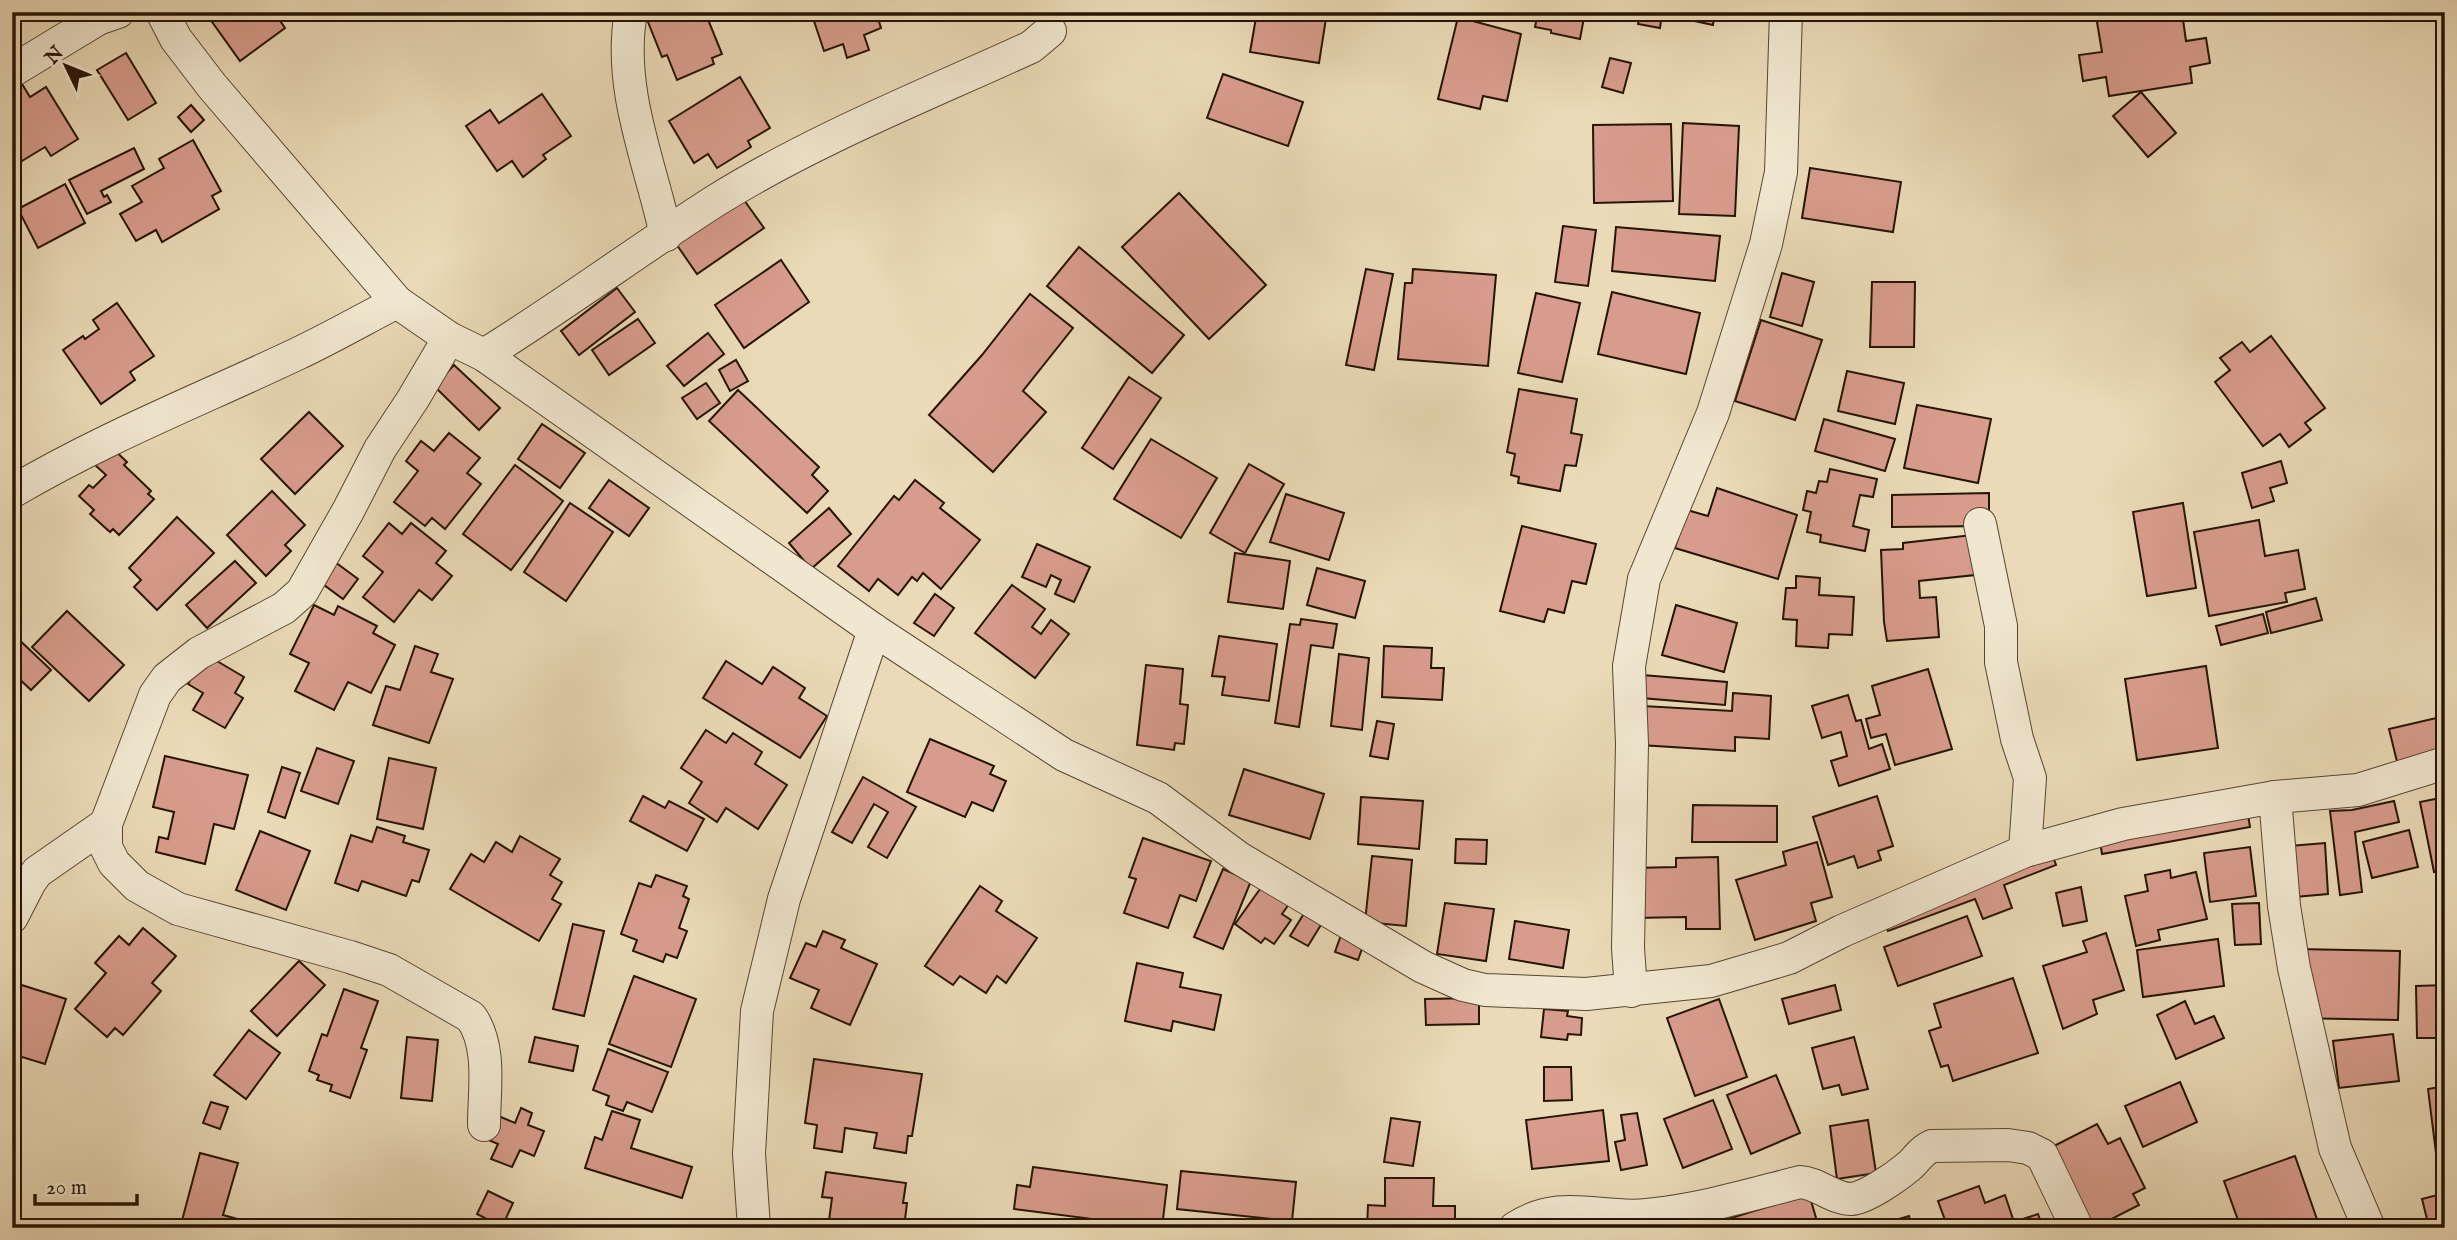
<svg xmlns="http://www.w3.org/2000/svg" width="2457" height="1240" font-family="'IM FELL English',serif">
	<rect width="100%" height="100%" fill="#eadab7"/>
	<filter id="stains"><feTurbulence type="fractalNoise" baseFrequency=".00286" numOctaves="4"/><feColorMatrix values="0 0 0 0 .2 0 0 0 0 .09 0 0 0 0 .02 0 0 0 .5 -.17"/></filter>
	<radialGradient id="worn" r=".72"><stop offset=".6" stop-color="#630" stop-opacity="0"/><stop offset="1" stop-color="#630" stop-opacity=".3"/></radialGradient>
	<g fill="#d89c8c" stroke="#261404" stroke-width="2">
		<polygon points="205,12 274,12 285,28 240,61"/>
		<polygon points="644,12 705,12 722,54 712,58 714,64 677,80 667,55 662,57"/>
		<polygon points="811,12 876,12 881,28 864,35 869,50 847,58 843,44 824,51"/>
		<polygon points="1257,12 1327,12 1319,63 1250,52"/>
		<polygon points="1538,12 1585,12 1580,39 1551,33 1551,30 1535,27"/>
		<polygon points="1640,12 1715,12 1713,25 1662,14 1660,28 1638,24"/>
		<polygon points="2120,12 2182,12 2186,41 2206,38 2210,63 2190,67 2192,83 2109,96 2106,77 2083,81 2079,55 2102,52 2096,16"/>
		<polygon points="1458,17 1521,34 1507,101 1483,96 1480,109 1438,99"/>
		<polygon points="126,53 156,103 128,120 97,70"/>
		<polygon points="1610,58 1631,63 1623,93 1602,87"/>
		<polygon points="1223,74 1303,102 1288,146 1207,118"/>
		<polygon points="740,77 770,128 748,141 751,147 717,168 708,154 694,163 669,121"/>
		<polygon points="22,84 30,97 46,87 78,139 51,156 45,147 12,167 12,89"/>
		<polygon points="2141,92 2176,133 2148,157 2113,116"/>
		<polygon points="542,94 571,136 543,155 546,159 523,177 512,161 497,171 466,126 490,110 499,123"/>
		<polygon points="191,105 204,120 191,132 178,117"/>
		<polygon points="1683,123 1739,126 1735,216 1679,214"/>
		<polygon points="1671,124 1673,201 1594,203 1593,125"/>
		<polygon points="193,140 221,191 212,196 219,209 162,242 156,230 136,241 120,214 142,202 132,186 164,168 159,159"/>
		<polygon points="134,148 144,169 101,191 104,197 107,195 111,202 87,214 69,180"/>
		<polygon points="1810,168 1901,182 1893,232 1802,218"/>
		<polygon points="65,184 85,223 38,248 18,209"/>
		<polygon points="739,193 764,228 697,274 672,238"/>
		<polygon points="1179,193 1266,285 1209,339 1122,247"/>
		<polygon points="1563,226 1596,230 1588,286 1555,282"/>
		<polygon points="1616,227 1720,236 1715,281 1612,271"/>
		<polygon points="1079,247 1184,335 1152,373 1047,286"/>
		<polygon points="781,260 809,302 744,348 715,305"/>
		<polygon points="1366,269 1393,274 1374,370 1346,365"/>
		<polygon points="1413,269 1496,275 1488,366 1398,359 1405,283 1412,283"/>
		<polygon points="1782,273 1814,282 1802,326 1770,317"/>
		<polygon points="1872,282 1915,282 1914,347 1870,347"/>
		<polygon points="617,288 635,312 579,355 561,331"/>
		<polygon points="1612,292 1700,313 1686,374 1598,354"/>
		<polygon points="1536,293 1580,303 1562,382 1518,373"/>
		<polygon points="1030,294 1073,328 1023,391 1046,412 993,472 929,415 982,355"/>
		<polygon points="117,303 154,356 130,372 135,380 101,404 63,350 83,336 85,339 99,329 93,320"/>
		<polygon points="638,319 655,343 609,375 592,350"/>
		<polygon points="1761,320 1822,340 1795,420 1735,401"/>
		<polygon points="708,333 724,354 684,386 667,366"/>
		<polygon points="2271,336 2325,408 2305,423 2311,430 2289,447 2280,434 2263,446 2215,382 2230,370 2220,358 2242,342 2250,352"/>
		<polygon points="736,360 748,381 730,391 719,370"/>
		<polygon points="454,365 500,408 479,430 434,386"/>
		<polygon points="1847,371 1904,383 1895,424 1838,411"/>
		<polygon points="1129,377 1161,398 1113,469 1082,448"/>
		<polygon points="706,383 720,403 697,419 682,398"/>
		<polygon points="1519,389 1577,399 1571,433 1582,435 1576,466 1565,465 1560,491 1518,483 1519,477 1511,475 1515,454 1507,452"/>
		<polygon points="738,390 819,467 812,475 828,491 807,513 709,421"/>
		<polygon points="1917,405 1991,419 1978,483 1904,468"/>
		<polygon points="309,412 343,446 295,494 261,459"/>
		<polygon points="1824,419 1895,439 1885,471 1815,451"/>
		<polygon points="542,424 585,453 560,488 518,459"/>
		<polygon points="449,433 480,458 467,473 481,484 445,529 432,518 425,526 394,502 418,471 406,461 421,441 434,451"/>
		<polygon points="1151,439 1217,478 1181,538 1114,499"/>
		<polygon points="111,447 127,462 124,465 151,491 148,494 154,499 119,535 113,529 110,532 90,514 94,510 79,496 89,485 93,488 106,475 94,464"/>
		<polygon points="2281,461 2287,483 2270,488 2274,501 2252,508 2242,473"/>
		<polygon points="1249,464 1284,484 1245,553 1210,533"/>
		<polygon points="515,465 563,501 511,570 463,534"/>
		<polygon points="1830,469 1877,479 1873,497 1860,495 1853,526 1869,530 1865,551 1820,542 1821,535 1807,532 1811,512 1803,510 1807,491 1816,493 1819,481 1827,482"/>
		<polygon points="609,480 649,508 629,536 589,508"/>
		<polygon points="915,480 944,503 940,508 980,540 941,589 923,573 917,581 912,577 898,595 878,579 869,591 838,566 894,496 899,500"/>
		<polygon points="1717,488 1797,515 1778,579 1675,548 1687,510 1708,516"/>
		<polygon points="272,491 305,525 285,545 291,551 266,576 227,535"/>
		<polygon points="1989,493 1989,526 1892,527 1892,495"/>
		<polygon points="1286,494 1344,513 1329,560 1270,542"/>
		<polygon points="570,503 613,532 566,601 524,572"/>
		<polygon points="2183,503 2196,588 2147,596 2133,512"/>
		<polygon points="829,508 851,534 811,569 789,543"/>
		<polygon points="177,517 214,553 157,610 134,587 141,580 129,568"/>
		<polygon points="2259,520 2265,556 2298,550 2305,589 2285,593 2287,602 2209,616 2194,532"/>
		<polygon points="389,523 402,534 411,523 446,551 436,563 452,576 432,600 419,590 394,622 363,597 383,572 363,556"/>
		<polygon points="1522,526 1596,544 1586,584 1572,581 1564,613 1548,609 1544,622 1500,611"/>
		<polygon points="1972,535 1975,575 1919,581 1920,598 1936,597 1939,637 1887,641 1884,622 1881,550 1903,549 1903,543"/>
		<polygon points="1037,544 1090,567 1074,602 1055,594 1061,580 1051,575 1046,587 1022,577"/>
		<polygon points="1235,553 1290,561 1283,609 1228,602"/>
		<polygon points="235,561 256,583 207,628 186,605"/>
		<polygon points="335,562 358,579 343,599 320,582"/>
		<polygon points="1317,568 1365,581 1355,618 1307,605"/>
		<polygon points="1796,576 1820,578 1819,595 1854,597 1852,635 1829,634 1828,648 1796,646 1797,620 1783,619 1786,588 1796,588"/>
		<polygon points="1012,585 1045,609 1032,627 1041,634 1051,620 1069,634 1035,678 975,633"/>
		<polygon points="935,594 954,608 934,636 914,623"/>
		<polygon points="2316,598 2322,620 2271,633 2266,612"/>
		<polygon points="314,605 334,615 338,606 377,626 373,633 395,645 371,693 348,682 334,710 295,691 309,663 290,654"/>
		<polygon points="1676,605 1737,623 1724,672 1662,655"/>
		<polygon points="67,611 124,665 89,701 32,647"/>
		<polygon points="2263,614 2268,633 2221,645 2216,626"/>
		<polygon points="1301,619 1337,624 1333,648 1311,645 1299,727 1275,723 1290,624 1300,625"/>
		<polygon points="12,633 51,670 31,690 12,672"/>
		<polygon points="1219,636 1277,644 1269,701 1222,695 1225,677 1212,676"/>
		<polygon points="415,646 438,654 431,672 453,679 429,743 373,725 386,686 400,690"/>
		<polygon points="1384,646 1432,648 1431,668 1444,668 1442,700 1382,697"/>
		<polygon points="205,654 244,677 235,693 243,698 225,728 193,710 203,693 188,684"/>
		<polygon points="1339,654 1369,658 1362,730 1331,726"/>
		<polygon points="726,661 762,684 773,667 805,688 799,698 827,716 800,758 703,698"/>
		<polygon points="1146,665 1183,669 1180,704 1188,705 1184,744 1175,743 1174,750 1137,745"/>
		<polygon points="2206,666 2218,748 2137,760 2125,679"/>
		<polygon points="1928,669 1952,749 1895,765 1886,734 1871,738 1866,719 1880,715 1872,686"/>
		<polygon points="1642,675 1727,682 1725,705 1641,698"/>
		<polygon points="1733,693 1771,696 1769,739 1735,737 1735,751 1640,745 1643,706 1732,711"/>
		<polygon points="1848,695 1856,721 1861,720 1869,749 1882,744 1890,769 1839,786 1831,761 1847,756 1841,732 1822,738 1812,706"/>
		<polygon points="2445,716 2445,768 2401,778 2389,729"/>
		<polygon points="1377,721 1394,724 1388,759 1370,756"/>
		<polygon points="706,730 726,743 733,733 762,752 755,764 787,785 758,829 726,808 717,822 689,803 702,782 681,768"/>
		<polygon points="930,739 994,766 990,774 1006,781 993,811 972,802 965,817 907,792"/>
		<polygon points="317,748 354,761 338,804 301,791"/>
		<polygon points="165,756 248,775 234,829 214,824 205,864 156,852 159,837 168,839 174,812 153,807"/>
		<polygon points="389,758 436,768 423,829 377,819"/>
		<polygon points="282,767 300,773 285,818 268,812"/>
		<polygon points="1244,769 1324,794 1310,839 1229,815"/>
		<polygon points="863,777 916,807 887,858 868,847 888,812 874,804 852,843 832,832"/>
		<polygon points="643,796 665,808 669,801 704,819 687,851 630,821"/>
		<polygon points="1877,796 1893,846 1878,851 1881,860 1858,868 1854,856 1828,865 1813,817"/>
		<polygon points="2245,796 2250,827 2102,854 2097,822"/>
		<polygon points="1361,797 1423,801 1419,849 1358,844"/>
		<polygon points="2445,797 2445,870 2434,872 2420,802"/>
		<polygon points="2394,801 2399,822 2355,832 2362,892 2340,895 2330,811 2352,810"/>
		<polygon points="1693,805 1777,806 1777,842 1692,842"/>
		<polygon points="377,827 405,836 403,842 429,850 419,882 412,880 406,896 362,881 358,891 335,883 351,835 372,842"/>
		<polygon points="2409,830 2418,867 2372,878 2363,842"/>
		<polygon points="260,831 310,851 286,910 236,890"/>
		<polygon points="520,836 560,859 550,875 562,882 552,899 561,904 539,941 450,889 471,854 484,862 496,842 512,852"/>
		<polygon points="2046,836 2056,865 2004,885 2012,908 1983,919 1975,899 1888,931 1876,899"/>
		<polygon points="1143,838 1211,861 1196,901 1180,895 1168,928 1124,913 1136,879 1129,877"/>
		<polygon points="1456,839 1487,840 1486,864 1455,863"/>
		<polygon points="1817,842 1832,897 1811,903 1816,921 1755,940 1736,880 1786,865 1783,852"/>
		<polygon points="2325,843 2328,894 2271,899 2267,848"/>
		<polygon points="2250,847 2256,896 2210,902 2204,853"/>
		<polygon points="1372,856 1412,860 1406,926 1365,922"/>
		<polygon points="1718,857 1720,929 1686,929 1686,917 1634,918 1633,868 1676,867 1676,858"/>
		<polygon points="1223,869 1251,881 1223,949 1194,937"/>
		<polygon points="2170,870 2171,878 2196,872 2207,919 2158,930 2160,940 2136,946 2125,896 2148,891 2145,875"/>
		<polygon points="656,875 687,886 683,896 689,899 679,928 687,931 677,958 666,954 663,962 633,951 637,940 621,934 639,883 651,887"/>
		<polygon points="1265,882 1292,900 1282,914 1291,920 1274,944 1265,938 1261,943 1235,924"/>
		<polygon points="980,886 1002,901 996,911 1037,938 1006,983 997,976 986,993 960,976 953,985 925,966"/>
		<polygon points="2081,887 2087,921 2063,926 2056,893"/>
		<polygon points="1445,903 1494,909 1486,961 1437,954"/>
		<polygon points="2259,903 2261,944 2235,945 2232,904"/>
		<polygon points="1310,904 1327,915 1308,946 1290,936"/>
		<polygon points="1967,916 1982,956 1898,986 1884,947"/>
		<polygon points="1515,921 1569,930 1563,968 1509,959"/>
		<polygon points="573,924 604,931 584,1016 553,1009"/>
		<polygon points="143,928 176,956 152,983 161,991 123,1035 115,1028 107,1037 75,1009 106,973 95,963 119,936 129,945"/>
		<polygon points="823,931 845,940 841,948 877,964 850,1025 811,1008 819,990 790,978 806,943 816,947"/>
		<polygon points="2106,933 2124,990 2093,1000 2097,1014 2063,1029 2043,966 2087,952 2083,941"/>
		<polygon points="1341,935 1364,943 1358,960 1335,952"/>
		<polygon points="2218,939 2224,986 2143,997 2137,950"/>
		<polygon points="2297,949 2400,951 2398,1020 2295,1018"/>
		<polygon points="299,961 325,985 277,1036 251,1011"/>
		<polygon points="1137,963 1183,973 1180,987 1221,995 1214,1030 1173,1021 1171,1031 1125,1021"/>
		<polygon points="634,976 696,999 671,1067 609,1044"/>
		<polygon points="2013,978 2038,1053 1953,1081 1948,1065 1941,1067 1929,1031 1941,1027 1934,1004"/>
		<polygon points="12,982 66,999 45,1064 12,1054"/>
		<polygon points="1835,985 1841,1010 1789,1024 1782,999"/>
		<polygon points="2445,985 2445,1038 2417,1038 2416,986"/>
		<polygon points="344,989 378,1001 361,1048 367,1050 350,1098 330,1091 332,1085 317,1080 319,1075 309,1071 322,1034 327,1036"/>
		<polygon points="1479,998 1479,1024 1426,1025 1425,999"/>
		<polygon points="1719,999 1747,1077 1695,1096 1667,1018"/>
		<polygon points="2185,1001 2195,1024 2214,1016 2224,1038 2176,1059 2157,1015"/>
		<polygon points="1544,1009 1568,1011 1567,1016 1582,1018 1581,1035 1568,1034 1567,1040 1541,1037"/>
		<polygon points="249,1030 280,1053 246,1099 214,1075"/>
		<polygon points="2393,1034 2399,1081 2339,1088 2333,1041"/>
		<polygon points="407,1037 438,1040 432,1101 401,1098"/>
		<polygon points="535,1037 578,1046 573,1071 529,1062"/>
		<polygon points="1854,1037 1868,1089 1842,1095 1839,1085 1823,1089 1812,1048"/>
		<polygon points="608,1049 668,1072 652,1112 627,1102 623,1111 606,1105 609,1096 593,1090"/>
		<polygon points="814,1059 922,1074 912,1136 908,1136 906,1153 874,1148 877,1133 845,1128 842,1152 814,1148 817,1125 805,1123"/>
		<polygon points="1544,1067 1571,1067 1572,1100 1544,1101"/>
		<polygon points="1776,1075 1800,1133 1751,1154 1727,1095"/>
		<polygon points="2180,1082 2197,1122 2143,1147 2125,1106"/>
		<polygon points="2445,1086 2445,1176 2439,1177 2428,1089"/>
		<polygon points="12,1093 21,1099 12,1113"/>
		<polygon points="1713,1100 1732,1149 1683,1168 1664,1119"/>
		<polygon points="211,1102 228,1107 220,1129 203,1123"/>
		<polygon points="521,1108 532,1113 528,1125 544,1131 534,1156 520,1150 512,1167 491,1159 498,1144 484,1138 494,1114 515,1123"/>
		<polygon points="1603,1110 1609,1161 1532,1169 1526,1120"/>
		<polygon points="612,1111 640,1120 631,1148 692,1167 682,1198 585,1168 595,1137 602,1140"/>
		<polygon points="1637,1113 1647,1165 1621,1170 1615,1142 1625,1140 1621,1115"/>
		<polygon points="1391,1118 1420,1122 1413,1166 1384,1162"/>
		<polygon points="1868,1120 1876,1173 1837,1179 1830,1126"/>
		<polygon points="2097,1124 2108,1144 2120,1138 2145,1188 2133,1194 2139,1205 2094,1228 2052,1147"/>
		<polygon points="200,1153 238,1163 223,1215 270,1228 180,1228"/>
		<polygon points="2295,1156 2320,1228 2226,1228 2239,1223 2224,1181"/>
		<polygon points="1033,1167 1167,1185 1162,1228 1014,1209 1017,1185 1030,1187"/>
		<polygon points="1181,1171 1296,1182 1292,1221 1177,1209"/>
		<polygon points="826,1172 906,1183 903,1203 907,1203 904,1228 828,1228 832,1198 822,1197"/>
		<polygon points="1385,1178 1434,1178 1433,1206 1455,1206 1455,1228 1367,1228 1368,1205 1385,1206"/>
		<polygon points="1979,1186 1985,1203 2005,1195 2014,1222 2038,1214 2043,1228 1948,1228 1938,1201"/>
		<polygon points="488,1191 513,1203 502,1227 477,1214"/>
		<polygon points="2445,1193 2445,1223 2429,1227 2422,1199"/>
		<polygon points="1809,1194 1819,1228 1731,1228 1728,1219"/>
		<polygon points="1909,1216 1912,1228 1869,1228"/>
	</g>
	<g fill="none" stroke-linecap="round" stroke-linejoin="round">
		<defs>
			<g id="minor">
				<polyline points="162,12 176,39 212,86 397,302 449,338 484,355 874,630 1064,755 1158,798 1239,858 1423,967 1463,985 1485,990 1586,994 1711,981 1789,958 1842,931 2025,851 2123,824 2275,797 2358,790 2445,763"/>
				<path d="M631,12C617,88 650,162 666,235"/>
				<polyline points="12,71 98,19 118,12"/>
				<path d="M449,338L413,399L380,449L348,511L302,592L284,608L199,653L167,678L155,695L106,824V847L114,863L137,886L178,909L350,957L389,970L471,1017C492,1047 484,1090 484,1125"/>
				<path d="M484,355C563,306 637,251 715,201C815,139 924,96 1031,47L1050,31"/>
				<path d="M12,492C103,438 202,399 297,354C331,338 364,319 397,302"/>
				<polyline points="1980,524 2001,626 2001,662 2017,739 2030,778 2025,851"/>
				<polyline points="2275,797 2284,906 2294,968 2335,1148 2369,1228"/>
				<polyline points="12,917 30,882 37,872 106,824"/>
				<polyline points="1631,991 1628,948 1632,744 1629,666 1644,579 1713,413 1766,244 1781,172 1786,12"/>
				<polyline points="754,1228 749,1154 757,1011 784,899 874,630"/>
				<path d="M1515,1228C1561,1198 1599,1220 1647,1215C1699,1210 1749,1195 1800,1182C1818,1183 1833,1199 1851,1199C1866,1198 1896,1177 1908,1167C1917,1160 1920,1151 1932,1146L2008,1145L2028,1148L2042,1155L2077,1228"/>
			</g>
		</defs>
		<use href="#minor" stroke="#574631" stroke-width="34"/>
		<use href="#minor" stroke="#f1e7d0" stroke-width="32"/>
	</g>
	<rect width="2457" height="1240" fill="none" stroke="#eadab7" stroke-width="42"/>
	<rect x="14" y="14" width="2429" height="1212" fill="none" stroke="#261404" stroke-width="3.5"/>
	<rect x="21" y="21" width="2415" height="1198" fill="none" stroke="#261404" stroke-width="2"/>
	<g transform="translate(66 66) rotate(313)" stroke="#f1e7d0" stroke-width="5" paint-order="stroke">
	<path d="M0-5L12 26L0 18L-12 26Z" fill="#261404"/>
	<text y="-10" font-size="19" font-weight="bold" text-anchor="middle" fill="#261404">N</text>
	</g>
	<path d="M35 1194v10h102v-10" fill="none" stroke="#261404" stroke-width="3.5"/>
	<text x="46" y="1194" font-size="21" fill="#261404" stroke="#f1e7d0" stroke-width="5" paint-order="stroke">20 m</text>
	<rect width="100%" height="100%" filter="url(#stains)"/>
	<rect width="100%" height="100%" fill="url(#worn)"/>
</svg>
